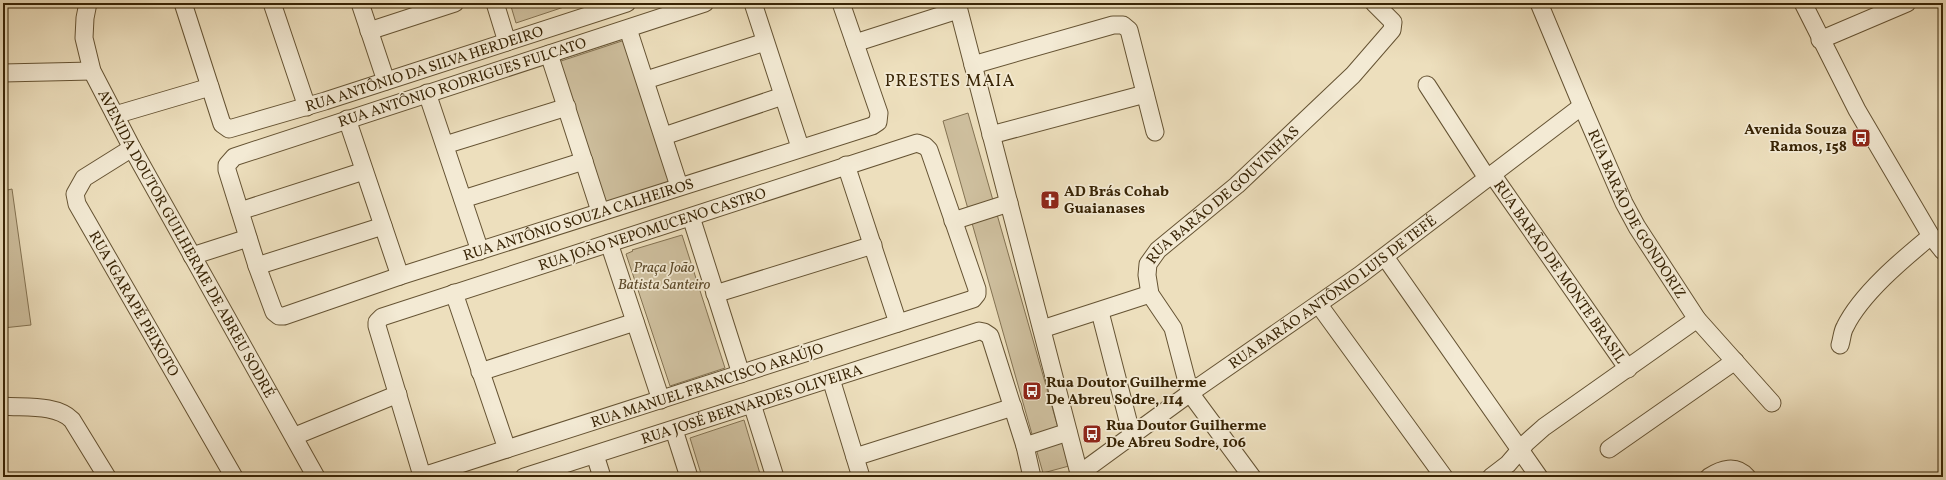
<svg xmlns="http://www.w3.org/2000/svg" width="1946" height="480" font-family="Vollkorn,serif">
	<rect width="100%" height="100%" fill="#eddfbd"/>
	<filter id="stains"><feTurbulence type="fractalNoise" baseFrequency=".005" numOctaves="4"/><feColorMatrix values="0 0 0 0 .2 0 0 0 0 .09 0 0 0 0 .02 0 0 0 .5 -.17"/></filter>
	<radialGradient id="worn" r=".72"><stop offset=".6" stop-color="#630" stop-opacity="0"/><stop offset="1" stop-color="#630" stop-opacity=".3"/></radialGradient>
	<g fill="#cebf9e" stroke="#837252">
		<polygon points="510,3 576,3 516,23"/>
		<polygon points="625,40 671,182 605,204 558,62"/>
		<polygon points="968,113 1069,466 1043,473 943,121"/>
		<polygon points="12,189 31,325 3,328 3,191"/>
		<polygon points="682,235 725,368 670,386 626,254 633,251 632,250"/>
		<polygon points="744,420 761,477 702,477 690,438"/>
	</g>
	<g fill="none" stroke-linecap="round" stroke-linejoin="round">
		<defs>
			<g id="minor">
				<path id="s1" d="M88,3L85,18L84,38L92,71L132,148L316,477"/>
				<path id="s2" d="M183,3L222,124L229,129L325,101L627,3"/>
				<polyline points="272,3 307,107"/>
				<polyline points="360,3 386,81"/>
				<polyline points="495,3 507,42"/>
				<path id="s3" d="M705,3L234,157L227,165V170L257,266L274,312L279,316H284L400,276L872,126L878,122L879,113L841,3"/>
				<polyline points="753,3 800,147"/>
				<polyline points="957,3 1080,477"/>
				<path id="s4" d="M1539,3L1582,106L1624,203L1637,227L1697,319L1772,403"/>
				<polyline points="1803,3 1857,110 1931,236 1943,251"/>
				<polyline points="628,29 679,186"/>
				<polyline points="369,31 455,3"/>
				<polyline points="1820,40 1907,3"/>
				<polyline points="855,43 958,10"/>
				<polyline points="549,54 600,211"/>
				<polyline points="973,65 1113,25 1123,25 1129,30 1155,132"/>
				<polyline points="3,73 92,71"/>
				<polyline points="646,80 765,42"/>
				<polyline points="1427,85 1487,178"/>
				<polyline points="427,93 480,251"/>
				<polyline points="115,115 210,87"/>
				<polyline points="347,119 400,276"/>
				<polyline points="991,135 1145,94"/>
				<polyline points="664,136 783,96"/>
				<polygon points="917,143 925,146 929,150 977,289 977,294 973,299 429,474 423,473 420,469 377,326 377,322 382,317"/>
				<polyline points="445,145 567,107"/>
				<path id="s5" d="M132,148L84,178L75,194L77,204L234,477"/>
				<polyline points="846,165 898,323"/>
				<path id="s6" d="M1492,174L1628,369"/>
				<polyline points="463,199 584,161"/>
				<polyline points="240,211 364,171"/>
				<polyline points="691,217 741,374"/>
				<polyline points="953,221 1009,203"/>
				<polyline points="609,243 661,400"/>
				<polyline points="192,256 248,238"/>
				<polyline points="1385,257 1539,477"/>
				<polyline points="257,266 383,226"/>
				<polyline points="454,293 507,449"/>
				<polyline points="715,294 873,245"/>
				<polyline points="1319,305 1444,477"/>
				<polyline points="1100,312 1132,436"/>
				<polyline points="1042,329 1150,294"/>
				<path d="M1840,345C1842,339 1842,332 1845,327C1861,294 1903,259 1931,236"/>
				<polyline points="480,372 635,322"/>
				<polyline points="831,379 861,477"/>
				<polyline points="752,404 775,477"/>
				<path d="M3,406C24,408 56,404 72,420L107,477"/>
				<polyline points="674,430 689,477"/>
				<polyline points="295,436 398,394"/>
				<polyline points="1025,446 1068,432"/>
				<polyline points="1609,449 1735,361"/>
				<polyline points="595,455 602,477"/>
				<polyline points="855,457 1013,407"/>
				<path id="s7" d="M1079,474L1190,393L1360,275L1582,106"/>
				<path id="s8" d="M524,477L979,331L984,332L990,336L1025,446L1032,477"/>
				<path id="s9" d="M1252,477L1190,393L1173,328L1150,294L1147,275L1148,264L1158,250L1237,185L1353,75L1392,30L1393,22L1374,3"/>
				<polyline points="1491,477 1508,464 1526,443 1544,427 1697,319"/>
				<path d="M1709,477C1721,469 1736,464 1747,477"/>
			</g>
		</defs>
		<use href="#minor" stroke="#655333" stroke-width="19"/>
		<use href="#minor" stroke="#f3ead4" stroke-width="17"/>
	</g>
	<defs>
		<symbol id="bus-square" viewBox="-11 -11 22 22"><rect x="-9" y="-9" width="18" height="18" rx="4" fill="#8f2418" stroke="#f3ead4"/><path d="M-5-6H5V4H4V6H2V4H-2V6H-4V4H-5ZM-3.5-4V0h7V-4ZM-3.5 1.2v1.5H-2V1.2ZM2 1.2v1.5H3.5V1.2Z" fill="#fff"/></symbol>
		<symbol id="church-square" viewBox="-11 -11 22 22"><rect x="-9" y="-9" width="18" height="18" rx="4" fill="#8f2418" stroke="#f3ead4"/><path d="M-1.2-6h2.4v3.5h3.3v2.4h-3.3V6h-2.4V-.1h-3.3v-2.4h3.3Z" fill="#fff"/></symbol>
	</defs>
	<g fill-rule="evenodd">
		<use href="#bus-square" x="1850" y="127" width="22" height="22"/>
		<use href="#church-square" x="1039" y="189" width="22" height="22"/>
		<use href="#bus-square" x="1021" y="380" width="22" height="22"/>
		<use href="#bus-square" x="1081" y="423" width="22" height="22"/>
	</g>
	<g text-anchor="middle" stroke-width="3.5" stroke-linejoin="round" paint-order="stroke">
		<g font-size="15" fill="#382405" stroke="#f3ead4">
			<text dy="5" stroke="none"><textPath href="#s2" startOffset="340">RUA ANTÔNIO DA SILVA HERDEIRO</textPath></text>
			<text transform="translate(462 82) rotate(-18)" y="5">RUA ANTÔNIO RODRIGUES FULCATO</text>
			<text dy="5" stroke="none"><textPath href="#s9" startOffset="345">RUA BARÃO DE GOUVINHAS</textPath></text>
			<text dy="5" stroke="none"><textPath href="#s4" startOffset="233">RUA BARÃO DE GONDORIZ</textPath></text>
			<text dy="5" stroke="none"><textPath href="#s3" startOffset="982">RUA ANTÔNIO SOUZA CALHEIROS</textPath></text>
			<text transform="translate(652 229) rotate(-18)" y="5">RUA JOÃO NEPOMUCENO CASTRO</text>
			<text dy="5" stroke="none"><textPath href="#s1" startOffset="266">AVENIDA DOUTOR GUILHERME DE ABREU SODRÉ</textPath></text>
			<text dy="5" stroke="none"><textPath href="#s6" startOffset="119">RUA BARÃO DE MONTE BRASIL</textPath></text>
			<text dy="5" stroke="none"><textPath href="#s7" startOffset="312">RUA BARÃO ANTÔNIO LUIS DE TEFÉ</textPath></text>
			<text dy="5" stroke="none"><textPath href="#s5" startOffset="200">RUA IGARAPÉ PEIXOTO</textPath></text>
			<text transform="translate(707 385) rotate(-18)" y="5">RUA MANUEL FRANCISCO ARAÚJO</text>
			<text dy="5" stroke="none"><textPath href="#s8" startOffset="239">RUA JOSÉ BERNARDES OLIVEIRA</textPath></text>
		</g>
		<g font-size="15" font-weight="bold" fill="#382405" stroke="#f3ead4" text-anchor="start">
			<text x="1847" y="134" text-anchor="end">Avenida Souza<tspan x="1847" dy="17">Ramos, 158</tspan></text>
			<text x="1064" y="196">AD Brás Cohab<tspan x="1064" dy="17">Guaianases</tspan></text>
			<text x="1046" y="387">Rua Doutor Guilherme<tspan x="1046" dy="17">De Abreu Sodre, 114</tspan></text>
			<text x="1106" y="430">Rua Doutor Guilherme<tspan x="1106" dy="17">De Abreu Sodre, 106</tspan></text>
		</g>
		<g font-size="15" font-style="italic" fill="#5e4b2b" stroke="#f3ead4">
			<text x="664" y="272">Praça João<tspan x="664" dy="17">Batista Santeiro</tspan></text>
		</g>
		<g font-size="17" letter-spacing="1" fill="#382405" stroke="#f3ead4">
			<text x="950" y="86">PRESTES MAIA</text>
		</g>
	</g>
	<rect width="1946" height="480" fill="none" stroke="#eddfbd" stroke-width="16"/>
	<rect x="4" y="4" width="1938" height="472" fill="none" stroke="#382405" stroke-width="2"/>
	<rect x="8" y="8" width="1930" height="464" fill="none" stroke="#382405"/>
	<rect width="100%" height="100%" filter="url(#stains)"/>
	<rect width="100%" height="100%" fill="url(#worn)"/>
</svg>
